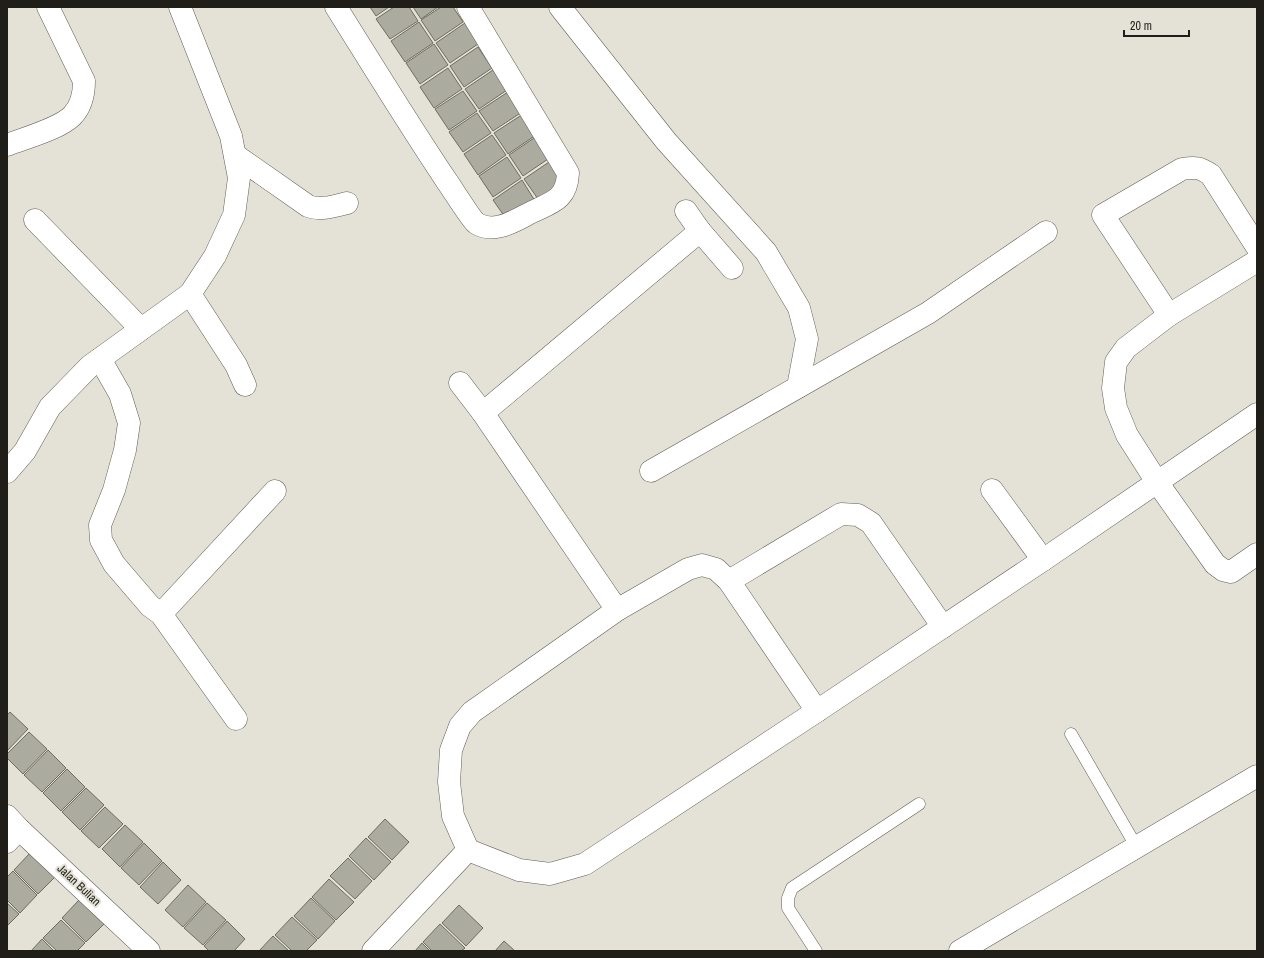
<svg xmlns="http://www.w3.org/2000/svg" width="1264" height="958" font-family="'Archivo Narrow',sans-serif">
	<rect width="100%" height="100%" fill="#e4e2d6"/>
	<g fill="#acab9f" stroke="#6e6c61">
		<polygon points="370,7 389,7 376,16"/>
		<polygon points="394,7 409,7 418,21 390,39 376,19"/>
		<polygon points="413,7 438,7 421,19"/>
		<polygon points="441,7 453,7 463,22 435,41 421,20"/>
		<polygon points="419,22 433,43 405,62 391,41"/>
		<polygon points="465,23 478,44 450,63 436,43"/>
		<polygon points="434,44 448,65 420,84 406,63"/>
		<polygon points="478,47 492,68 464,87 450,66"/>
		<polygon points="448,68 462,89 434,108 420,87"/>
		<polygon points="493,70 507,90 479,109 465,89"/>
		<polygon points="463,91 477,111 449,130 435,109"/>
		<polygon points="508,92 522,112 493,131 479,111"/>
		<polygon points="477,113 491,133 463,152 449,132"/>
		<polygon points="523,114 536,135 508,154 494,133"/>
		<polygon points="492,135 506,155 478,175 464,154"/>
		<polygon points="537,136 551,157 523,176 509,155"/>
		<polygon points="507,157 521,178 493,197 479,176"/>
		<polygon points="552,160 566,180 538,199 524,179"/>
		<polygon points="522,180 535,201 507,220 493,200"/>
		<polygon points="10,712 28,729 7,751 7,715"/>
		<polygon points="29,732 47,749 23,774 7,758 7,754"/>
		<polygon points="48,750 66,768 42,792 24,775"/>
		<polygon points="67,769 85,787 61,811 43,793"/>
		<polygon points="86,788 104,805 80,830 62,812"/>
		<polygon points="105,807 123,824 99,848 81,831"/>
		<polygon points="385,819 409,842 392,860 368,837"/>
		<polygon points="125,825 143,842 120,867 102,849"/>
		<polygon points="366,838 391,862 374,880 349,856"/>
		<polygon points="144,843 162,861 139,885 121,868"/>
		<polygon points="31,852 56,876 38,894 14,870"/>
		<polygon points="348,858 372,881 355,899 330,876"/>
		<polygon points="163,862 181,880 158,904 140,887"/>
		<polygon points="13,871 37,895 20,913 7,900 7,877"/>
		<polygon points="329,879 354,902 336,920 312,897"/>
		<polygon points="188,885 206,902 183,927 165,910"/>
		<polygon points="311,898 335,921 318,939 294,916"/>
		<polygon points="79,900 104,924 86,942 62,918"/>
		<polygon points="7,903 19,914 7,926"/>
		<polygon points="207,903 226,920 203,945 184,928"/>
		<polygon points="459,905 483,928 466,946 442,923"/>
		<polygon points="292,917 317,940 306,951 292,951 275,935"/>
		<polygon points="61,920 85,943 77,951 57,951 43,938"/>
		<polygon points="227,921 245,939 234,951 209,951 204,946"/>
		<polygon points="440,924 465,948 461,951 432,951 423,942"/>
		<polygon points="273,936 289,951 259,951"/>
		<polygon points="42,939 54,951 31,951"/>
		<polygon points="504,941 515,951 495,951"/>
		<polygon points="422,943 430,951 415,951"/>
	</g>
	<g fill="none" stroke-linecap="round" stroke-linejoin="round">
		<defs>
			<g id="service">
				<polyline points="1071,734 1136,846"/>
				<polyline points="816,951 788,908 788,898 792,888 919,804"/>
			</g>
			<g id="minor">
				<polyline points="180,7 231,136 239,178 234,215 215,256 190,294 236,365 245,385"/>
				<path d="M336,7C373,66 409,125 448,183C453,190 471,219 476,223C494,235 516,220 532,212C553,202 567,199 568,173L468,7"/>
				<polyline points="560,7 666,141 766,252 799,308 807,339 798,387"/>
				<path d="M7,145C25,138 59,129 72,116C81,107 84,93 84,81L48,7"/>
				<path d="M235,155L308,206C320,211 335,206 347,203"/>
				<polyline points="686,211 700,231 732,268"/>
				<polyline points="35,220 141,329"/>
				<polyline points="1257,261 1169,315 1126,348 1116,362 1113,388 1116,408 1127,435 1157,482 1215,564 1223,570 1231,572 1257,554"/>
				<path d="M1169,315L1103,215L1182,169C1195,167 1200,167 1211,175L1257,247"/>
				<polyline points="100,359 120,394 129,423 125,450 114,490 100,525 101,540 114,564 150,606 161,614 236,719"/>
				<polyline points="460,383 483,413 617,610"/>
				<polyline points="483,413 700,231"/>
				<polyline points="651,471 928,313 1046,232"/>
				<polyline points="7,472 25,451 50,407 90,366 190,294"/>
				<polyline points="992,490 1043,560"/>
				<polygon points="702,565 716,569 729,581 817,711 585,864 550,874 519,870 468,850 453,816 449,782 451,750 460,726 472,712 617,610 688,569"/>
				<polyline points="729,581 841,514 858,515 871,523 943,627"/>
				<polyline points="161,614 275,491"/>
				<polyline points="817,711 1043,560 1257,414"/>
				<polyline points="7,816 19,829 149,951"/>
				<polyline points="7,842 19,829"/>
				<polyline points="373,951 468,850"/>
				<polyline points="960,951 1257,776"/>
			</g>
		</defs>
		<use href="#service" stroke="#605f53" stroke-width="13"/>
		<use href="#minor" stroke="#605f53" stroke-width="23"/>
		<use href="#service" stroke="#fff" stroke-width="12"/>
		<use href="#minor" stroke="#fff" stroke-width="22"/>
	</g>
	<g text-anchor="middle" stroke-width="4" stroke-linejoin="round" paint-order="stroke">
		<g font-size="12" fill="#1f1e19" stroke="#e4e2d6">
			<text transform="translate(79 885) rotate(43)" y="4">Jalan Bulian</text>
		</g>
	</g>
	<rect width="1264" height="958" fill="none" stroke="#1f1e19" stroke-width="16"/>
	<path d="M1124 30v6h65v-6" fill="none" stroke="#1f1e19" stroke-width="2"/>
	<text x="1130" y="30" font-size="12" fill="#1f1e19" stroke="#e4e2d6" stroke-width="3" paint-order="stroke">20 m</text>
</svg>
